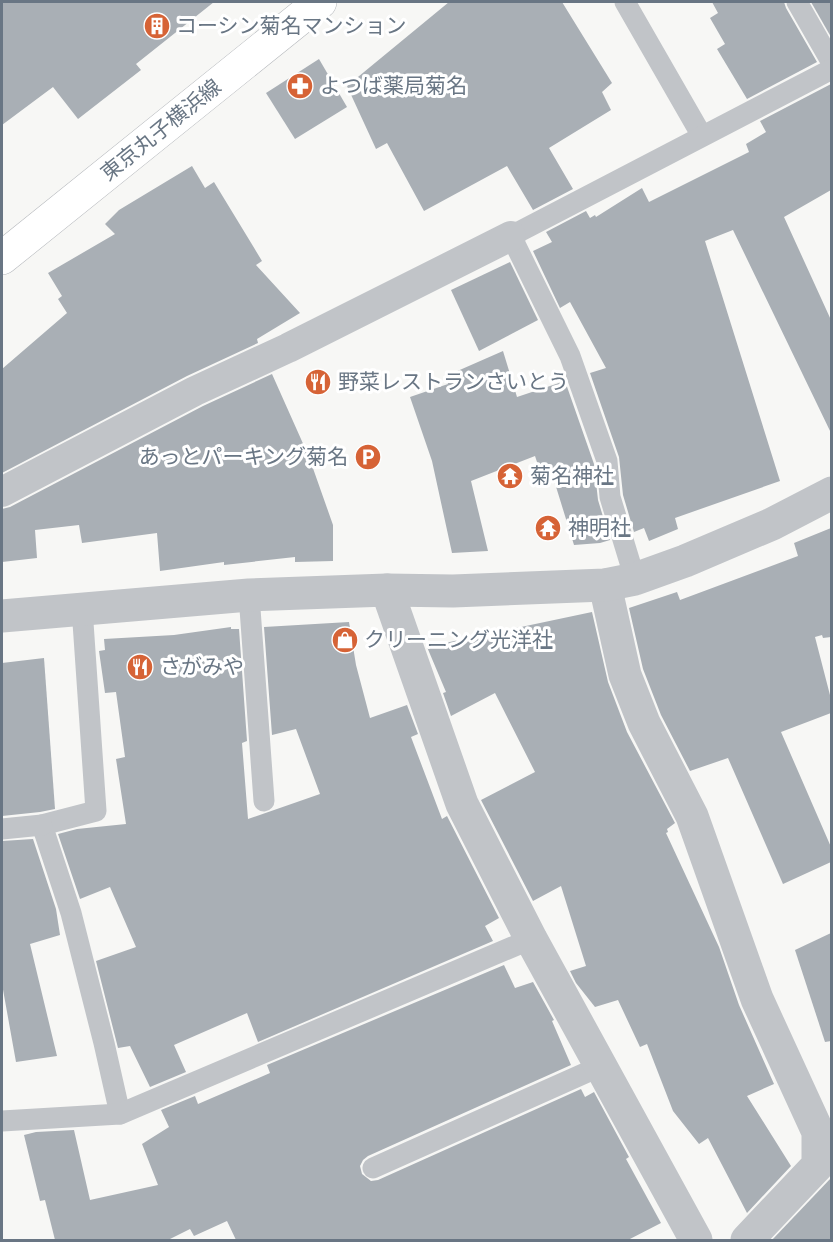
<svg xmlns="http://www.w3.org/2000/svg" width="833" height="1242" font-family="Raleway,'Noto Sans JP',sans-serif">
	<rect width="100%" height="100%" fill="#f7f7f5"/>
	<g fill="#a9afb5">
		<polygon points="2,2 214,2 136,64 141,70 78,119 53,87 2,125"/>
		<polygon points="449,2 562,2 612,83 602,92 611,110 549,148 573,189 533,210 507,166 424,211 387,143 376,149 347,86"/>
		<polygon points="712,2 784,2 786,8 817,62 747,99 717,49 725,44 710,18 718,13"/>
		<polygon points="811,2 831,2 831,37"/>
		<polygon points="319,59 347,107 295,139 266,93"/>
		<polygon points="831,84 831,190 784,217 831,320 831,433 733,230 705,241 780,481 675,518 678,529 649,541 644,528 634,532 623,495 619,457 590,373 606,368 570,302 560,308 533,251 552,242 546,232 586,211 590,218 595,215 596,217 642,188 649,202 749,152 746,144 766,132 760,121"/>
		<polygon points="192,166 205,188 214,182 262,261 256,265 300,313 257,339 258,343 187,376 2,473 2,369 67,313 58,299 62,296 48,273 115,234 105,224 119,210"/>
		<polygon points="510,262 538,320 479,351 451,290"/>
		<polygon points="503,351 517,397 565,381 594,464 598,500 610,540 600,543 574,545 549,464 539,468 535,456 471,481 488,551 452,553 432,461 410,397 448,384 446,376"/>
		<polygon points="272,374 309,457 333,525 333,561 295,562 295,557 224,565 224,562 160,571 157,533 82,543 79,525 35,530 37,558 2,562 2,509 10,507 203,406"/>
		<polygon points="831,528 831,637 823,638 822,635 815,637 831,699 831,713 781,732 831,847 831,862 783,884 728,758 690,771 661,715 643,669 629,608 677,592 680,600 798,556 794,543"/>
		<polygon points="592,612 608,682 627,732 675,823 667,829 668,832 666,833 719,947 739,1005 774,1084 747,1096 791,1166 747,1213 708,1138 699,1144 673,1111 647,1044 640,1047 618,1000 595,1007 576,983 570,971 586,966 561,886 533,901 481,800 535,772 495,693 451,716 443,693 446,692 427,647 477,636 479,641 507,630"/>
		<polygon points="349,622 356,665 370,718 407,705 418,734 411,737 442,819 447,816 499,918 485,926 493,941 258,1042 247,1013 174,1045 186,1072 150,1087 130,1046 118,1048 96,961 136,947 110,887 80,899 58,834 77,829 126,824 116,759 125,757 116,692 105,693 99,651 105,650 104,639 174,635 231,627 231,629 239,629 247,741 242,743 248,819 320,794 296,729 272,735 264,627"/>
		<polygon points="44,658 55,809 40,812 2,816 2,663"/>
		<polygon points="33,839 56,909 60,935 30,944 57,1056 16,1062 2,984 2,841"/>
		<polygon points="831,933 831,1041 825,1042 795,950"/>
		<polygon points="504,965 515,988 533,982 554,1020 552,1021 571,1065 368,1156 363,1160 360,1166 362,1174 371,1181 378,1180 581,1089 585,1097 594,1092 629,1157 626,1159 661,1223 628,1240 236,1240 227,1221 194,1236 190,1229 168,1240 55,1240 45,1200 40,1201 24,1135 36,1132 74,1130 90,1200 158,1185 142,1144 169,1127 161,1110 195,1096 198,1104 270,1073 267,1065"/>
		<polygon points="831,1178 831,1240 772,1240"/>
	</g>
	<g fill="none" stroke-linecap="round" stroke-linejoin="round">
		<defs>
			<polyline id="primary" points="2,258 320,2"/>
		</defs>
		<use href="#primary" stroke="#b5b8bc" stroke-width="34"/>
		<g stroke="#c1c4c8" stroke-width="21">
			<polyline points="625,2 702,136"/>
			<polyline points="797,2 832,63"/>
			<polyline points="635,579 610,497 607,461 570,356 511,236 832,69"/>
			<polyline points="249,595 264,801"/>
			<polyline points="82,608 96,811 42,825 71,913 104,1043 120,1114"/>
			<polyline points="2,829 42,825"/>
			<polyline points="2,1121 120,1114 531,939"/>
			<polyline points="373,1168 601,1066"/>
		</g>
		<polyline stroke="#c1c4c8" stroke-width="30" points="2,492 195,391 288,348 511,236"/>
		<g stroke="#c1c4c8" stroke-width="33">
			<polyline points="605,585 625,675 644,723 692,816 757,999 818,1132 818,1165 747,1240"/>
			<polyline points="387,590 462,804 531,939 696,1240"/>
			<polyline points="2,616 249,595 387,590 453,591 605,585 635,579 685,561 772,524 832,493"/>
		</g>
		<use href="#primary" stroke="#fff" stroke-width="33"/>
	</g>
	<defs>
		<symbol id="building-disc" viewBox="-11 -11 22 22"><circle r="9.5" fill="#d66336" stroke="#fff"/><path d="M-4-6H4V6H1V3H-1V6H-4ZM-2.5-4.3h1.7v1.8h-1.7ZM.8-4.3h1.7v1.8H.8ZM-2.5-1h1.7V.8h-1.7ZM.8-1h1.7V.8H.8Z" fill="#fff"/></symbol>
		<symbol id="pharmacy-disc" viewBox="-11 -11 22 22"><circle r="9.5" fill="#d66336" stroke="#fff"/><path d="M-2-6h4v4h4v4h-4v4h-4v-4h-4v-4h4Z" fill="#fff"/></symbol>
		<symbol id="restaurant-disc" viewBox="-11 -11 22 22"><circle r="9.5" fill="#d66336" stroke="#fff"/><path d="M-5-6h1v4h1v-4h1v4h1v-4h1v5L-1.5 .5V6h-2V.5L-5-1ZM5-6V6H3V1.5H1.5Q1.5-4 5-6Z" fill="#fff"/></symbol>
		<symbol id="parking-disc" viewBox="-11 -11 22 22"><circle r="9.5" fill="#d66336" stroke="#fff"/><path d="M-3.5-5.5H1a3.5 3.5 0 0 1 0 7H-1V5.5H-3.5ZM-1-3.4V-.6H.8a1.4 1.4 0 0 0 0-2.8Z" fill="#fff"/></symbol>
		<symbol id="temple-disc" viewBox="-11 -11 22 22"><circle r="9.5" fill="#d66336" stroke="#fff"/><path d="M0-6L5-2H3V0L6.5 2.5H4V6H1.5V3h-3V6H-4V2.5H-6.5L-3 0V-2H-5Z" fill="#fff"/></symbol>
		<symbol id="shop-disc" viewBox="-11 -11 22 22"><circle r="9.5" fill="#d66336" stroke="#fff"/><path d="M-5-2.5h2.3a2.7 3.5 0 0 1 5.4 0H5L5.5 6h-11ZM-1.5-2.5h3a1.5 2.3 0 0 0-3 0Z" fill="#fff"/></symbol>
	</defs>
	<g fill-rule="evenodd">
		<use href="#building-disc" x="142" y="11" width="30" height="30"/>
		<use href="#pharmacy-disc" x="285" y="71" width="30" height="30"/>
		<use href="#restaurant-disc" x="303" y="367" width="30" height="30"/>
		<use href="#parking-disc" x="353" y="442" width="30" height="30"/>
		<use href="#temple-disc" x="495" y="461" width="30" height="30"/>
		<use href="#temple-disc" x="533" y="513" width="30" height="30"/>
		<use href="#shop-disc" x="330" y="625" width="30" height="30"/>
		<use href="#restaurant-disc" x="125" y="652" width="30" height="30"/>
	</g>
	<g text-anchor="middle" stroke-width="6" stroke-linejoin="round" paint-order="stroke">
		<g font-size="21" fill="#697684" stroke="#fff" text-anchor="start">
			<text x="176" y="33">コーシン菊名マンション</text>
			<text x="320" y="93">よつば薬局菊名</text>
			<text x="338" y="389">野菜レストランさいとう</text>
			<text x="348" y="464" text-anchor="end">あっとパーキング菊名</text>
			<text x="530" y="483">菊名神社</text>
			<text x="568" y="535">神明社</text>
			<text x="364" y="647">クリーニング光洋社</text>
			<text x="160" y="674">さがみや</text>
		</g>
		<g font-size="21" fill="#697684" stroke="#fff">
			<text transform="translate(161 130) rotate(-39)" y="7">東京丸子横浜線</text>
		</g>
	</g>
	<rect width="833" height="1242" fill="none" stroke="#697684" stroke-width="6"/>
</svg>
